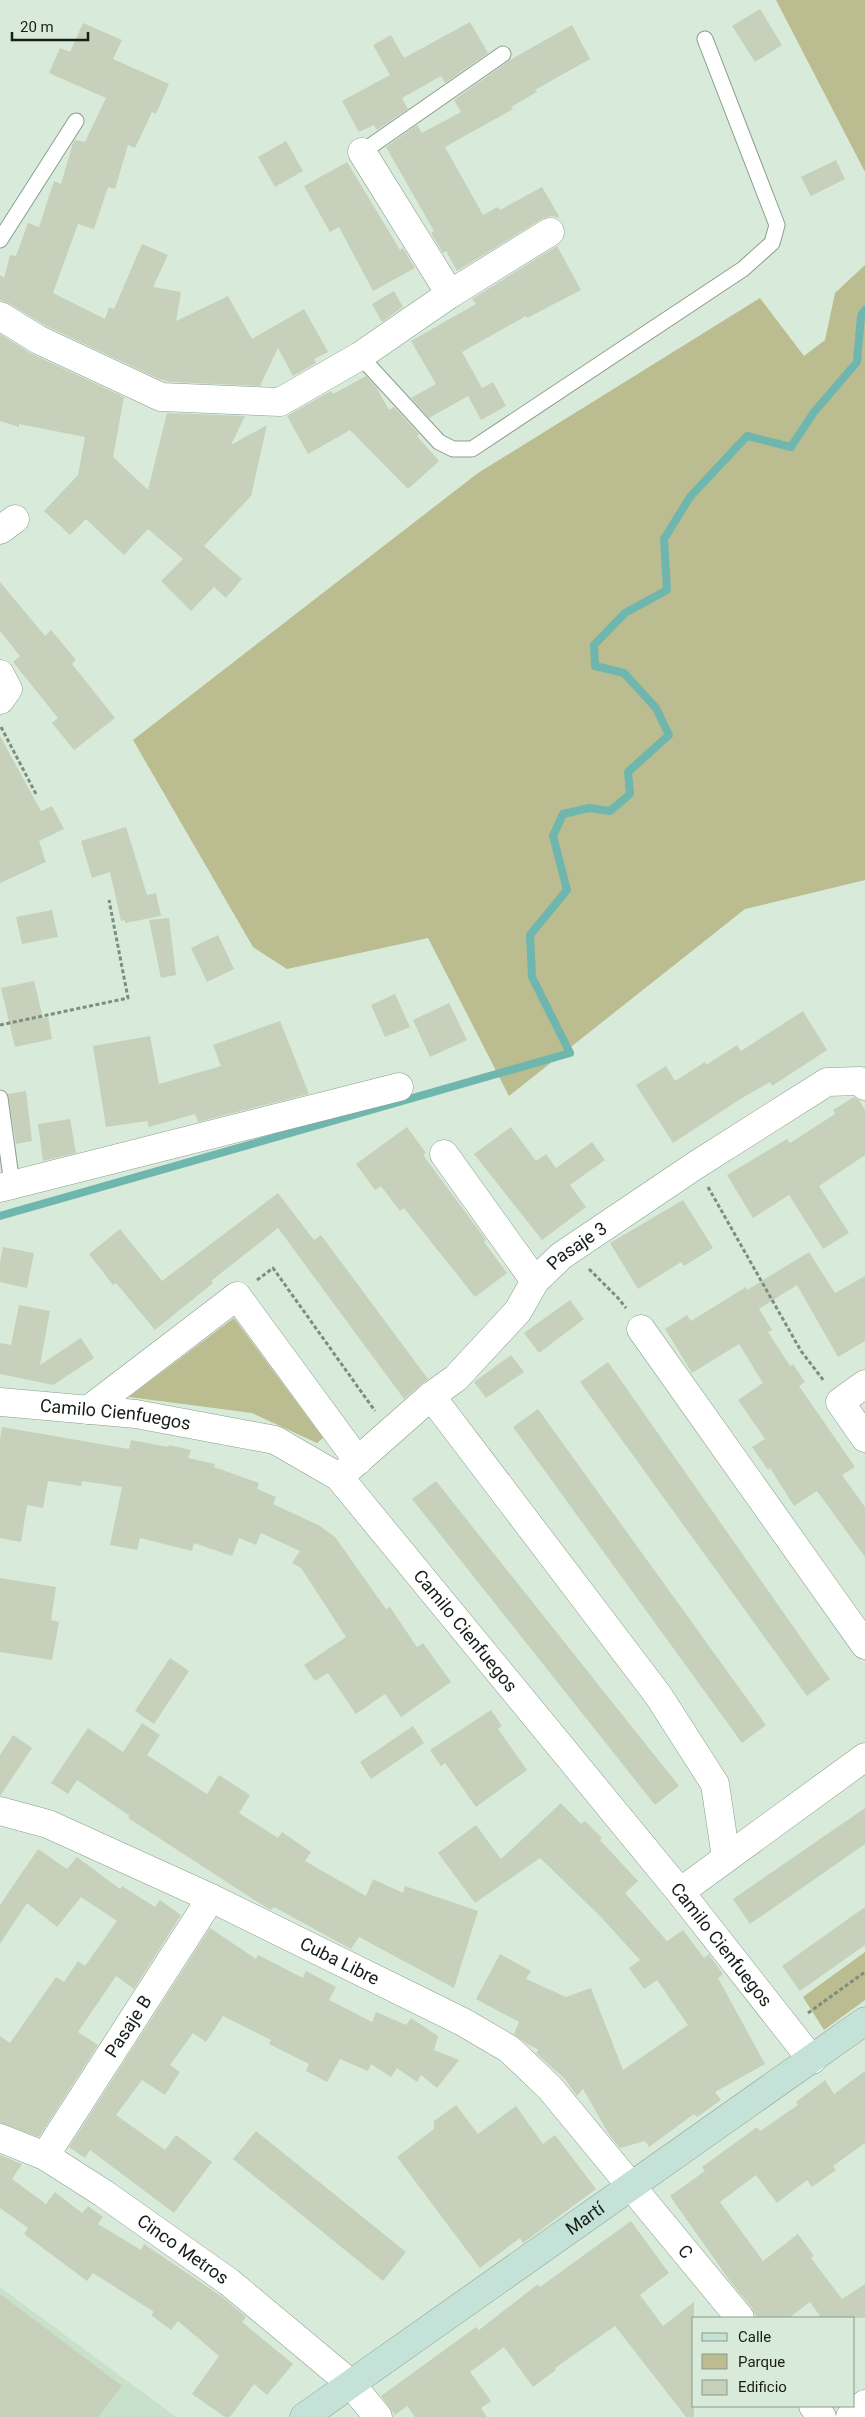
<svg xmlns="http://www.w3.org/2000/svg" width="865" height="2417" font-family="Roboto,sans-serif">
	<rect width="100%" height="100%" fill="#d8ebda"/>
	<polygon fill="#c8e1ca" points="0,2287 176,2417 0,2417"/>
	<g fill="#bbbc8f">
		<polygon points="776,0 865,0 865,172"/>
		<polygon points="865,265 865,880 745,909 509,1096 428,938 287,969 253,947 133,740 478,473 760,298 804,356 825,340 835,293"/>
		<polygon points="234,1318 323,1438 317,1443 252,1413 129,1397"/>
		<polygon points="865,1952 865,2000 824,2030 803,1997"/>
	</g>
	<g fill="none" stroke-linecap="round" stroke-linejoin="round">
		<polyline stroke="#6fb7ae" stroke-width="8" points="0,1216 570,1053 532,977 530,935 567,890 553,836 563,814 589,808 610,811 630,794 628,772 669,735 656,708 624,673 595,666 594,645 625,613 667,590 664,539 690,497 747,436 791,447 814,412 857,362 861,316 865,310"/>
	</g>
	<g fill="#c6d0ba">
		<polygon points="760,9 782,45 755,62 732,26"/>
		<polygon points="470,22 488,53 445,83 441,76 402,98 408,109 377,130 374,125 359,132 342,101 390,75 373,45 391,35 404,58"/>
		<polygon points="83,23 122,40 113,59 169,84 156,114 152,112 135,148 128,145 115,189 108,187 94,229 78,224 53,293 105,319 109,307 114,309 142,244 168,255 153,287 181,292 176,321 228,296 252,339 304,309 328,352 314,359 316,363 293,376 278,348 260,386 170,382 159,379 46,326 8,303 0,300 0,275 4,278 10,255 16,256 28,223 39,227 54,181 61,184 73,143 75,140 85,142 106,98 49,73 60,48 70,52"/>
		<polygon points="572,25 590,59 535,90 537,92 511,107 513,109 445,147 483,215 498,207 500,210 542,187 560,218 550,216 542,219 457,271 446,251 443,253 431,233 434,231 386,147 417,125 422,133 461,112 454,100 510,60"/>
		<polygon points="286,141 303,171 275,187 258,157"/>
		<polygon points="836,160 845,179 811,196 801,177"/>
		<polygon points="347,162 400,250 403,248 415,268 373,291 339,227 330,232 304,186"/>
		<polygon points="557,246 581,290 527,318 526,316 462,352 482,388 493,382 506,406 481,420 468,396 429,418 411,398 436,384 411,341 476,304 472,299"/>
		<polygon points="394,291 403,307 382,322 372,304"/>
		<polygon points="0,334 32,354 124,397 113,457 148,490 167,413 245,416 231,445 267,425 251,496 204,546 242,579 226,598 214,587 191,611 161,581 183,559 148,529 124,555 86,519 70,535 44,511 78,475 85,437 19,424 19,427 0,421"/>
		<polygon points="366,376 376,387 389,410 394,407 419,434 417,436 439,461 408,489 350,430 308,454 287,416 331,391 333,394"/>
		<polygon points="0,582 45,636 51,630 76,660 72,664 115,718 74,750 52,723 58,718 13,662 20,656 0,631"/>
		<polygon points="0,736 41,811 52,806 64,829 39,841 46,862 0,883"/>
		<polygon points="126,827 147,895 156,893 161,916 125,923 125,920 121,921 110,872 92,878 81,841"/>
		<polygon points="52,910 58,937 22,944 16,917"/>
		<polygon points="169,918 176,975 161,978 149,920"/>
		<polygon points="218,935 234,969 207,982 191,948"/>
		<polygon points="34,981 43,1018 48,1017 52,1039 15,1047 1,988"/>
		<polygon points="395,994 410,1027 385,1037 371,1005"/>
		<polygon points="449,1003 467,1040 430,1057 413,1020"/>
		<polygon points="803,1011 827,1050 772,1086 770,1082 742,1098 673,1143 636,1085 666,1066 675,1081 705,1062 706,1065 737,1045 741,1051"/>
		<polygon points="280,1021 309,1094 198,1122 195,1114 149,1127 147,1121 106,1127 93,1046 150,1036 159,1084 221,1066 213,1045"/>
		<polygon points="26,1091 32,1141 16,1144 8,1094"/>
		<polygon points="854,1097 859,1100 865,1110 865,1155 819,1186 849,1233 823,1249 789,1195 753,1218 727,1175 787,1139 790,1143 835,1114 833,1110"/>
		<polygon points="70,1119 76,1153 43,1161 38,1124"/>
		<polygon points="407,1127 426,1153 423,1155 486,1240 484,1242 507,1273 475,1297 404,1208 400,1211 381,1186 375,1190 356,1164"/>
		<polygon points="511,1127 536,1161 546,1154 556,1168 592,1142 605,1160 570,1185 586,1207 542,1240 474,1154"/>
		<polygon points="278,1193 314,1240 321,1235 428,1379 404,1399 278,1228 211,1281 213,1283 155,1330 116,1283 113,1285 89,1254 120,1229 162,1281"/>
		<polygon points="683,1200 713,1248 684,1266 681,1262 638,1289 610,1243"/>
		<polygon points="3,1247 34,1253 27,1288 0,1282 0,1262"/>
		<polygon points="809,1252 835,1293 865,1276 865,1341 838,1357 797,1285 759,1309 772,1330 768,1332 790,1366 793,1364 805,1382 799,1386 855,1467 842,1475 865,1507 865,1557 817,1491 794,1506 770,1468 768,1470 752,1447 765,1439 738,1400 763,1383 739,1344 692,1373 665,1329 687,1315 691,1321 746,1287 747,1290"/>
		<polygon points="570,1300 584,1319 539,1353 524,1333"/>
		<polygon points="19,1305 50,1311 40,1365 81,1338 94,1358 53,1385 0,1374 0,1343 11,1345"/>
		<polygon points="511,1355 524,1372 486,1398 474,1382"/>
		<polygon points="608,1362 830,1679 807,1696 580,1382"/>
		<polygon points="538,1409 766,1725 742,1743 513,1427"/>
		<polygon points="2,1427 129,1449 131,1440 168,1447 169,1445 191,1450 188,1458 215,1464 214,1467 259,1483 257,1489 276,1497 273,1504 320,1526 335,1537 386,1609 390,1607 417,1647 423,1643 451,1682 401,1717 385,1694 356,1714 328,1673 315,1681 304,1665 346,1637 301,1568 292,1563 300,1551 261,1533 256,1545 239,1538 232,1556 194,1543 192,1551 140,1538 137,1550 110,1545 122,1487 82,1481 81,1486 48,1481 43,1508 27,1505 21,1542 0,1538 0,1440"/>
		<polygon points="436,1481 679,1786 655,1805 412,1499"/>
		<polygon points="0,1578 56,1587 51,1620 59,1622 52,1660 0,1652"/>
		<polygon points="170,1658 189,1671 154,1724 135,1711"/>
		<polygon points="491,1710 502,1726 498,1729 527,1770 476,1807 445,1763 441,1766 430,1750"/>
		<polygon points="142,1723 160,1735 147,1755 207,1794 219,1775 250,1795 239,1813 278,1838 282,1832 311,1852 305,1861 366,1896 373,1879 403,1893 405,1886 478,1911 454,1988 359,1937 351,1949 274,1907 271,1910 267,1908 128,1818 130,1816 77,1780 68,1794 51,1783 88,1728 123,1752"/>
		<polygon points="413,1726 424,1743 371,1779 360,1762"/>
		<polygon points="13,1735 32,1748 0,1796 0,1755"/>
		<polygon points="561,1803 581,1824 585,1821 602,1838 600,1840 638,1881 625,1893 667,1941 683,1930 704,1958 709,1954 710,1956 723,1974 718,1978 765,2064 715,2092 721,2100 697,2117 694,2114 649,2147 645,2141 620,2148 610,2136 583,2089 577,2096 564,2078 536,2053 539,2050 527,2044 514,2034 519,2022 476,1999 500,1954 531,1971 526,1979 566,1997 591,1988 623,2070 688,2025 657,1980 644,1989 629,1968 640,1960 600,1916 540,1858 475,1903 438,1853 476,1825 501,1859"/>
		<polygon points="865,1808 865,1844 750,1924 733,1899"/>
		<polygon points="38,1849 67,1869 77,1857 120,1889 122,1886 155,1907 160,1900 181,1915 134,1989 116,1976 78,2032 98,2045 39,2137 0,2123 0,2036 10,2043 56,1977 64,1982 78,1961 85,1966 117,1921 81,1897 57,1927 27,1903 0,1944 0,1905"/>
		<polygon points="865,1907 865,1945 800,1991 782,1966"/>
		<polygon points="210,1928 256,1959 258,1955 303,1978 306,1971 336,1987 329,2000 372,2022 376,2012 406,2025 411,2018 438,2036 434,2050 459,2060 437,2088 421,2075 417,2082 397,2068 391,2077 371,2064 368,2071 340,2059 327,2082 306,2071 309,2064 269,2044 271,2040 223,2016 206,2042 193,2033 170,2065 180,2072 165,2095 142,2080 116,2115 165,2150 176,2135 212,2162 174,2213 90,2150 85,2158 69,2147"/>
		<polygon points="865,2071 865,2143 833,2166 836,2170 812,2187 807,2180 777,2203 756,2175 720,2202 763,2261 798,2234 814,2256 811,2258 842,2299 865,2284 865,2318 817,2318 820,2316 810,2302 789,2318 757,2318 752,2308 732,2284 670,2196 705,2171 702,2167 757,2127 760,2131 798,2105 796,2102 825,2080 834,2094"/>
		<polygon points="456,2105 478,2134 516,2106 543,2144 555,2135 596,2189 523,2243 520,2238 480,2268 397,2157 434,2129 434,2121"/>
		<polygon points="256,2131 406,2252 383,2281 233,2159"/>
		<polygon points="0,2155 22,2164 12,2179 46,2204 55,2192 82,2213 88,2206 103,2217 98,2224 141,2250 144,2244 221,2296 246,2317 242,2322 293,2364 267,2395 254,2384 230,2417 225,2417 192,2394 219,2356 178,2321 171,2330 151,2315 154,2312 93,2273 87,2281 24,2234 28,2228 0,2208"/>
		<polygon points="631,2221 669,2273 640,2295 663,2326 694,2302 694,2417 686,2417 615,2326 555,2368 556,2370 533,2387 504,2347 470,2372 491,2401 481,2408 487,2417 415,2417 407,2406 395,2415 381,2396 476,2327 479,2330 538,2284 540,2287"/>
		<polygon points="0,2294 122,2386 98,2417 0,2417"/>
	</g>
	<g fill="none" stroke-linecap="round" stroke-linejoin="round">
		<defs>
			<g id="lane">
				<polyline points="362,152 503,54"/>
				<polyline points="0,240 76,121"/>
				<polyline points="360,356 439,442 453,449 472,449 743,269 772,243 777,225 705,39"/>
				<polyline points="0,1098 12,1184"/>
			</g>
			<g id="street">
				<polyline points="362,152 450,294"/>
				<polyline points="0,316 39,340 161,397 280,402 360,356 450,294 550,232"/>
				<polyline points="0,530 15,519"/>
				<polyline points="0,674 8,689 0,700"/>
				<polyline points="444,1154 535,1281"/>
				<polyline points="0,1188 399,1087"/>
				<polyline points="641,1329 865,1645"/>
				<polyline points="865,1384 840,1402 865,1438"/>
				<polyline points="431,1396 658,1695 715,1784 726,1858"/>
				<path id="s1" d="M0,1402L136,1414L275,1440L339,1477L680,1892L812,2060"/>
				<polyline points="88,1410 237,1296 358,1461"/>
				<path id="s2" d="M339,1477L431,1396L456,1378L518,1311L535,1281L561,1256L696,1165L827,1082L860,1081L865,1086"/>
				<path id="s3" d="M0,1811L48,1824L211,1898L463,2022L509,2049L550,2088L740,2318"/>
				<polyline points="680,1892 865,1757"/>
				<path id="s4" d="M0,2138L45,2156L103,2193L229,2282L350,2383L378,2417"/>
				<path id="s5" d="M45,2156L211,1898"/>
				<polyline points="813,2406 822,2417"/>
				<polyline points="850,2417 865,2404"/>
			</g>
			<g id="secondary">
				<path id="s6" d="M304,2417L865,2021"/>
			</g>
		</defs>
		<use href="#lane" stroke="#8b9d8c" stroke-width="17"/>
		<use href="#street" stroke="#8b9d8c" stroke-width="29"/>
		<use href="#secondary" stroke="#8b9d8c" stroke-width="29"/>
		<g stroke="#7f8c80" stroke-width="3" stroke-dasharray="4 2.5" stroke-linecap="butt">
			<polyline points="1,727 36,794"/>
			<polyline points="0,1025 128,998 109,900"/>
			<polyline points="708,1187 801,1351 824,1381"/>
			<polyline points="589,1269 618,1298 626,1308"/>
			<polyline points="257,1280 273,1268 375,1411"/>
			<polyline points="808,2013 865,1972"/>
		</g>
		<use href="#lane" stroke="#fff" stroke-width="15"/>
		<use href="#street" stroke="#fff" stroke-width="28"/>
		<use href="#secondary" stroke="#c4e2d8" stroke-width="28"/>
	</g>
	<g text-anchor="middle" stroke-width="4" stroke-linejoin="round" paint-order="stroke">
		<g font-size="18" fill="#171e17" stroke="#d8ebda">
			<text dy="6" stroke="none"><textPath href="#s2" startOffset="334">Pasaje 3</textPath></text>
			<text dy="6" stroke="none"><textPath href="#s1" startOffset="116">Camilo Cienfuegos</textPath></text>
			<text dy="6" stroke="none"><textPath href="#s1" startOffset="551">Camilo Cienfuegos</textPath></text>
			<text dy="6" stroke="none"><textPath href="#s1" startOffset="956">Camilo Cienfuegos</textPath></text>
			<text dy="6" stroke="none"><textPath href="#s3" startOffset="372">Cuba Libre</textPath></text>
			<text dy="6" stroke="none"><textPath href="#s5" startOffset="154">Pasaje B</textPath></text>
			<text dy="6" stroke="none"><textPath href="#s6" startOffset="344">Martí</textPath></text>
			<text dy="6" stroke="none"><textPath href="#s4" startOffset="215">Cinco Metros</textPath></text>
			<text dy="6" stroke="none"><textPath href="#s3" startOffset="832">C</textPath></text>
		</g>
	</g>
	<rect x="692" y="2317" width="162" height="90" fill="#d8ebda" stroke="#8b998c"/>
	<rect x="702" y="2333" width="25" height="8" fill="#c4e2d8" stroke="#8b998c"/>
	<text x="738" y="2342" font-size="15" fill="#171e17">Calle</text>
	<rect x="702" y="2354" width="25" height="15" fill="#bbbc8f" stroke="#8b998c"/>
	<text x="738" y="2367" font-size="15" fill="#171e17">Parque</text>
	<rect x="702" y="2380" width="25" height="15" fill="#c6d0ba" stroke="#8b998c"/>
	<text x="738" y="2392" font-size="15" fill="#171e17">Edificio</text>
	<path d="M12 32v8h76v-8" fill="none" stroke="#171e17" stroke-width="2.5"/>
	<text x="20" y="32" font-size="15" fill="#171e17" stroke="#d8ebda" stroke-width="4" paint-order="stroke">20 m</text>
</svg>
